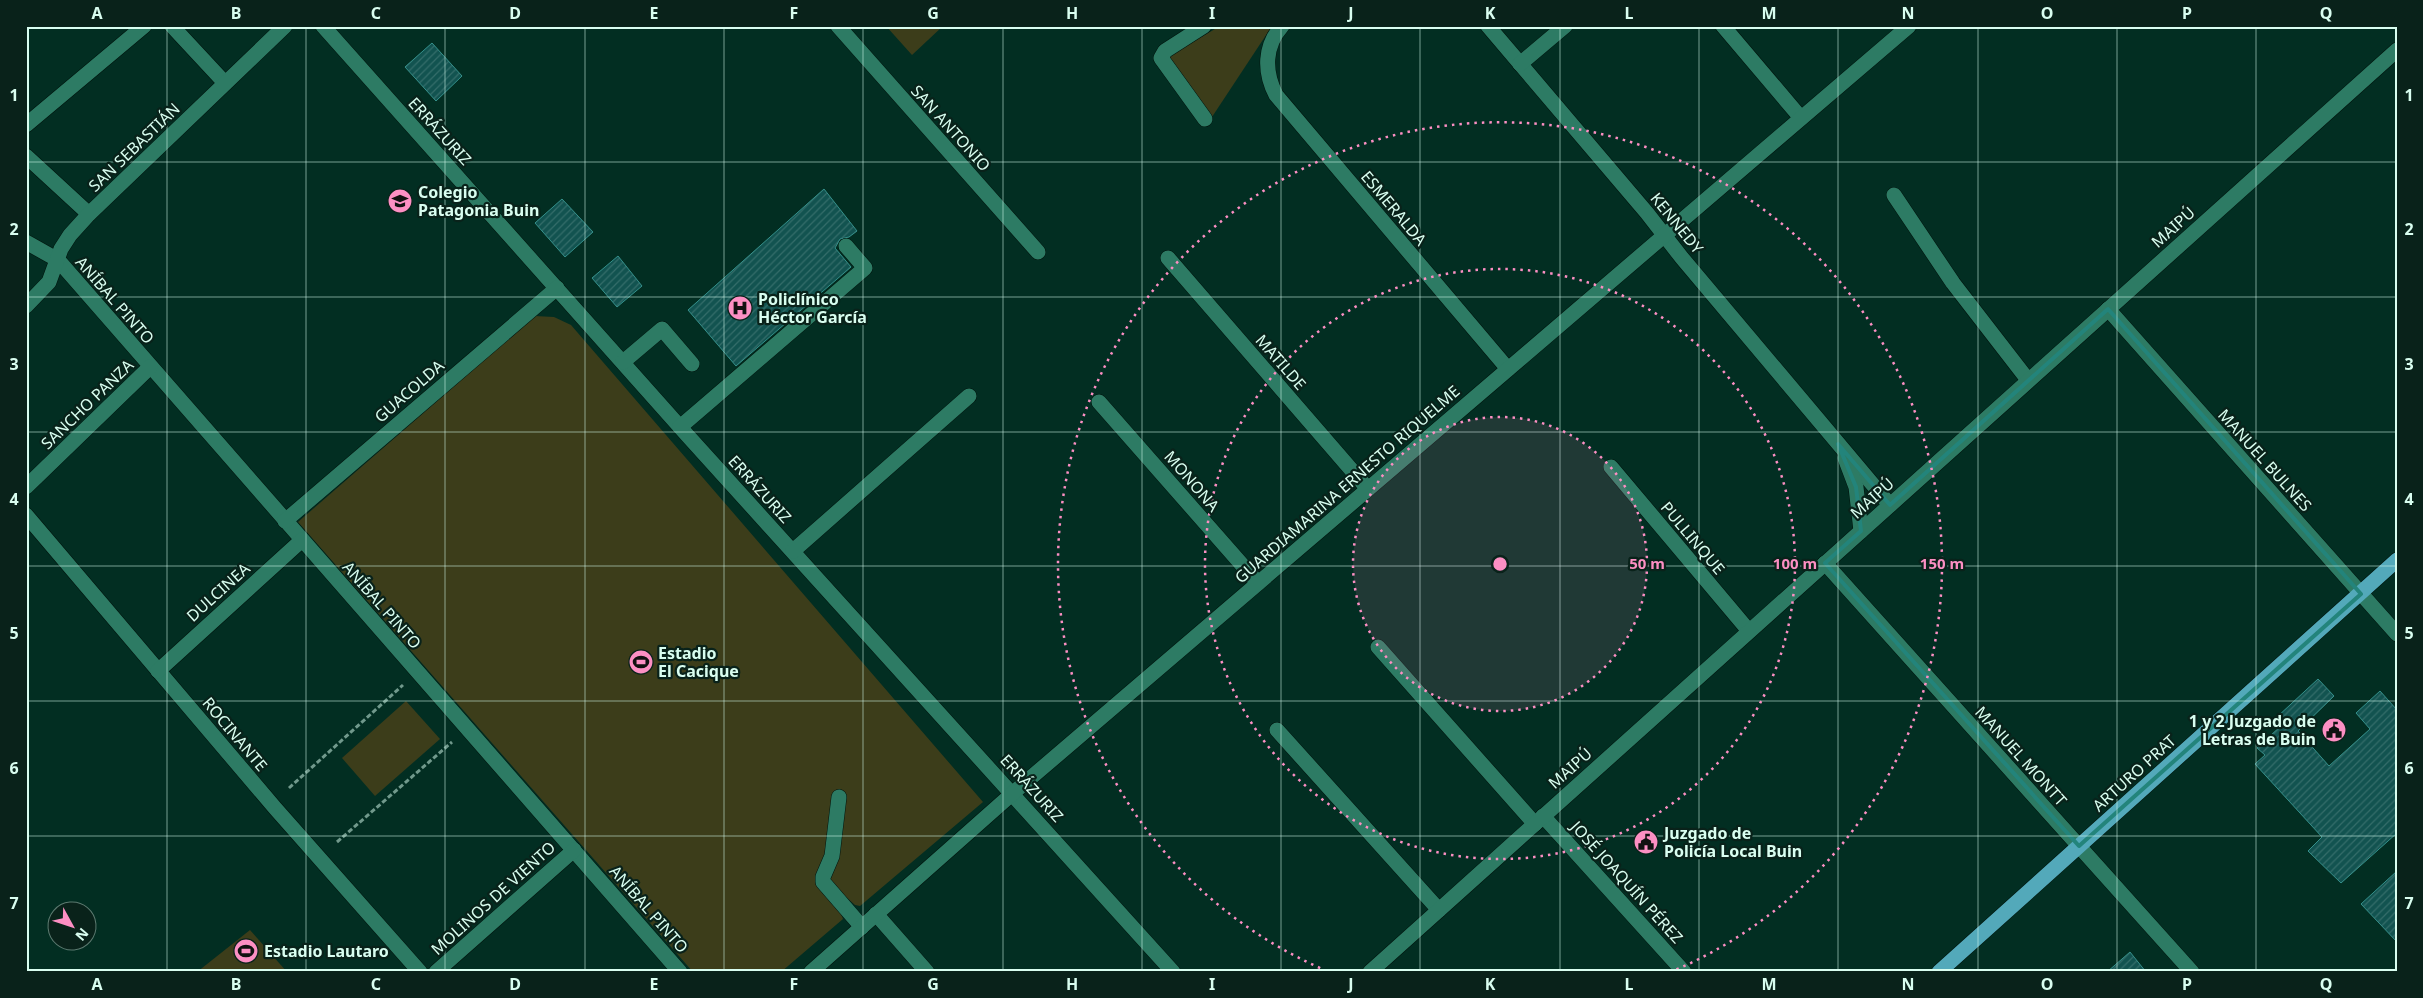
<svg xmlns="http://www.w3.org/2000/svg" width="2423" height="998" font-family="'Noto Sans',sans-serif">
	<defs>
		<pattern id="building-hatch" width="6" height="6" patternUnits="userSpaceOnUse" patternTransform="scale(1.25)"><rect width="6" height="6" fill="#125350"/><path d="M-1 1l2-2M0 6l6-6M5 7l2-2" fill="none" stroke="#346d6a"/></pattern>
	</defs>
	<rect width="100%" height="100%" fill="#022e22"/>
	<g fill="#3c3d1a">
		<polygon points="886,26 943,26 912,55"/>
		<polygon points="1220,26 1272,26 1210,120 1166,58"/>
		<polygon points="535,316 554,317 571,325 983,802 860,906 855,905 846,897 841,914 843,919 781,972 693,972 298,522"/>
		<polygon points="406,701 440,739 375,796 342,758"/>
		<polygon points="250,930 287,972 197,972"/>
	</g>
	<g fill="url(#building-hatch)" stroke="#35908b">
		<polygon points="432,43 462,76 436,101 405,67"/>
		<polygon points="824,189 857,231 849,237 840,239 835,248 851,267 736,366 688,310"/>
		<polygon points="562,199 593,232 565,257 535,223"/>
		<polygon points="618,256 642,286 617,307 592,278"/>
		<polygon points="2318,679 2334,696 2298,731 2329,766 2370,729 2356,713 2380,691 2397,710 2397,833 2341,883 2308,851 2322,837 2255,764 2265,755 2257,748 2283,724 2277,717"/>
		<polygon points="2397,871 2397,942 2361,904"/>
		<polygon points="2130,952 2146,972 2107,972"/>
	</g>
	<g fill="none" stroke-linecap="round" stroke-linejoin="round">
		<defs>
			<g id="minor">
				<polyline points="172,26 225,83"/>
				<polyline points="323,26 688,436 1173,972"/>
				<polyline points="838,26 1038,252"/>
				<polyline points="1204,26 1165,51 1161,58 1205,119"/>
				<path d="M1282,26C1264,46 1264,72 1276,95L1508,369"/>
				<polyline points="1488,26 1647,213 1682,258 1890,505"/>
				<polyline points="1723,26 1801,118"/>
				<polyline points="1520,64 1565,26"/>
				<polyline points="26,125 144,26"/>
				<polyline points="26,156 89,214"/>
				<polyline points="1894,195 1953,283 2028,380"/>
				<polyline points="26,242 58,260 680,972"/>
				<polyline points="1168,258 1368,489"/>
				<polyline points="26,306 49,282 61,249 70,235 89,214 285,26"/>
				<polyline points="2108,309 2397,634"/>
				<polyline points="623,362 662,329 692,364"/>
				<polyline points="1099,402 1258,583"/>
				<polyline points="680,427 865,268 846,246"/>
				<polyline points="1845,458 1856,487 1861,531"/>
				<polyline points="1611,467 1749,631"/>
				<polyline points="26,487 150,367"/>
				<polyline points="26,515 275,808 420,972"/>
				<polyline points="285,521 557,288"/>
				<polyline points="793,551 969,396"/>
				<polyline points="1825,563 2192,972"/>
				<polyline points="1378,647 1535,824"/>
				<polyline points="158,671 302,540"/>
				<polyline points="1277,730 1439,910"/>
				<polyline points="839,797 832,856 823,877 823,882 862,927"/>
				<polyline points="1543,816 1684,972"/>
				<polyline points="876,914 927,972"/>
				<polyline points="436,972 574,850"/>
				<polyline points="811,972 1013,793 1909,26"/>
				<polyline points="1370,972 2397,50"/>
			</g>
			<polyline id="major" points="1939,972 2397,560"/>
		</defs>
		<use href="#minor" stroke="#00140d" stroke-width="16"/>
		<use href="#major" stroke="#00140d" stroke-width="16"/>
		<g stroke="#71998c" stroke-width="3" stroke-dasharray="5 2.5" stroke-linecap="butt">
			<polyline points="289,788 403,685"/>
			<polyline points="337,842 452,742"/>
		</g>
		<use href="#minor" stroke="#2d7b64" stroke-width="15"/>
		<use href="#major" stroke="#53a9ba" stroke-width="15"/>
	</g>
	<path fill="none" stroke="#23847b" stroke-width="4" stroke-linejoin="round" d="M2108,309L2361,594L2079,846L1825,563L1861,531L1856,487L1838,444L1890,505Z"/>
	<path fill="none" stroke="#d9fef0" stroke-width="1" stroke-opacity="0.55" d="M167,26V972M306,26V972M445,26V972M585,26V972M724,26V972M863,26V972M1003,26V972M1142,26V972M1281,26V972M1420,26V972M1560,26V972M1699,26V972M1838,26V972M1978,26V972M2117,26V972M2256,26V972M26,162H2397M26,297H2397M26,432H2397M26,566H2397M26,701H2397M26,836H2397"/>
	<circle cx="1500" cy="564" r="147" fill="#fc8fc3" fill-opacity=".12"/>
	<g fill="none" stroke="#fc8fc3" stroke-width="2.5" stroke-dasharray="2.5 5">
		<circle cx="1500" cy="564" r="147"/>
		<circle cx="1500" cy="564" r="295"/>
		<path d="M1327 971A442 442 0 1 1 1673 971"/>
	</g>
	<defs>
		<symbol id="school-disc" viewBox="-11 -11 22 22"><circle r="9.5" fill="#fc8fc3" stroke="#09221a"/><path d="M0-5L7-2L0 1L-7-2ZM-4 1L0 2.5L4 1V4Q0 6-4 4Z" fill="#111"/></symbol>
		<symbol id="hospital-disc" viewBox="-11 -11 22 22"><circle r="9.5" fill="#fc8fc3" stroke="#09221a"/><path d="M-5-5h3v3.5h4V-5h3V5h-3V1.5h-4V5h-3Z" fill="#111"/></symbol>
		<symbol id="stadium-disc" viewBox="-11 -11 22 22"><circle r="9.5" fill="#fc8fc3" stroke="#09221a"/><path d="M0-5a6.5 5 0 1 0 0 10a6.5 5 0 1 0 0-10ZM-3.5-1.8h7v3.6h-7Z" fill="#111"/></symbol>
		<symbol id="civic-disc" viewBox="-11 -11 22 22"><circle r="9.5" fill="#fc8fc3" stroke="#09221a"/><path d="M-.6-6.5H3V-4.5H.6V-3L4-1V1h2V6H-6V1h2V-1L-.6-3ZM-1.2 2.5V6h2.4V2.5Z" fill="#111"/></symbol>
	</defs>
	<g fill-rule="evenodd">
		<use href="#school-disc" x="386" y="187" width="28" height="28"/>
		<use href="#hospital-disc" x="726" y="294" width="28" height="28"/>
		<use href="#stadium-disc" x="627" y="648" width="28" height="28"/>
		<use href="#civic-disc" x="2320" y="716" width="28" height="28"/>
		<use href="#civic-disc" x="1632" y="828" width="28" height="28"/>
		<use href="#stadium-disc" x="232" y="937" width="28" height="28"/>
	</g>
	<g text-anchor="middle" stroke-width="4.5" stroke-linejoin="round" paint-order="stroke">
		<g font-size="16" fill="#d9fef0" stroke="#09221a">
			<text transform="translate(951 128) rotate(48)" y="6">SAN ANTONIO</text>
			<text transform="translate(440 131) rotate(48)" y="6">ERRÁZURIZ</text>
			<text transform="translate(134 147) rotate(-44)" y="6">SAN SEBASTIÁN</text>
			<text transform="translate(1394 208) rotate(50)" y="6">ESMERALDA</text>
			<text transform="translate(1677 223) rotate(51)" y="6">KENNEDY</text>
			<text transform="translate(2173 227) rotate(-42)" y="6">MAIPÚ</text>
			<text transform="translate(115 300) rotate(49)" y="6">ANÍBAL PINTO</text>
			<text transform="translate(1281 362) rotate(49)" y="6">MATILDE</text>
			<text transform="translate(409 391) rotate(-41)" y="6">GUACOLDA</text>
			<text transform="translate(87 404) rotate(-44)" y="6">SANCHO PANZA</text>
			<text transform="translate(2265 460) rotate(48)" y="6">MANUEL BULNES</text>
			<text transform="translate(1192 481) rotate(49)" y="6">MONONA</text>
			<text transform="translate(1347 484) rotate(-41)" y="6">GUARDIAMARINA ERNESTO RIQUELME</text>
			<text transform="translate(760 489) rotate(48)" y="6">ERRÁZURIZ</text>
			<text transform="translate(1872 498) rotate(-42)" y="6">MAIPÚ</text>
			<text transform="translate(1693 538) rotate(50)" y="6">PULLINQUE</text>
			<text transform="translate(218 592) rotate(-42)" y="6">DULCINEA</text>
			<text transform="translate(382 605) rotate(49)" y="6">ANÍBAL PINTO</text>
			<text transform="translate(235 734) rotate(50)" y="6">ROCINANTE</text>
			<text transform="translate(2021 756) rotate(48)" y="6">MANUEL MONTT</text>
			<text transform="translate(1570 768) rotate(-42)" y="6">MAIPÚ</text>
			<text transform="translate(2134 773) rotate(-42)" y="6">ARTURO PRAT</text>
			<text transform="translate(1032 788) rotate(48)" y="6">ERRÁZURIZ</text>
			<text transform="translate(1627 882) rotate(48)" y="6">JOSÉ JOAQUÍN PÉREZ</text>
			<text transform="translate(493 898) rotate(-42)" y="6">MOLINOS DE VIENTO</text>
			<text transform="translate(649 909) rotate(49)" y="6">ANÍBAL PINTO</text>
		</g>
		<g font-size="16" font-weight="bold" fill="#d9fef0" stroke="#09221a" text-anchor="start">
			<text x="418" y="198">Colegio<tspan x="418" dy="18">Patagonia Buin</tspan></text>
			<text x="758" y="305">Policlínico<tspan x="758" dy="18">Héctor García</tspan></text>
			<text x="658" y="659">Estadio<tspan x="658" dy="18">El Cacique</tspan></text>
			<text x="2316" y="727" text-anchor="end">1 y 2 Juzgado de<tspan x="2316" dy="18">Letras de Buin</tspan></text>
			<text x="1664" y="839">Juzgado de<tspan x="1664" dy="18">Policía Local Buin</tspan></text>
			<text x="264" y="957">Estadio Lautaro</text>
		</g>
	</g>
	<circle cx="1500" cy="564" r="8" fill="#fc8fc3" stroke="#09221a" stroke-width="2.5"/>
	<g font-size="15" text-anchor="middle" font-weight="bold" fill="#fc8fc3" stroke="#09221a" stroke-width="4.5" stroke-linejoin="round" paint-order="stroke">
		<text x="1647" y="569">50 m</text>
		<text x="1795" y="569">100 m</text>
		<text x="1942" y="569">150 m</text>
	</g>
	<rect width="2423" height="998" fill="none" stroke="#09221a" stroke-width="55"/>
	<g transform="translate(72 926) rotate(130)"><circle r="24" fill="#09221a" stroke="#5c7a70"/>
	<path d="M0-4L9 19L0 12L-9 19Z" fill="#fc8fc3"/>
	<text y="-8" font-size="14" font-weight="bold" text-anchor="middle" fill="#d9fef0">N</text>
	</g>
	<rect x="28" y="28" width="2368" height="942" fill="none" stroke="#d9fef0" stroke-width="2"/>
	<g font-size="16" text-anchor="middle" font-weight="bold" fill="#d9fef0">
		<text x="97" y="19">A</text>
		<text x="236" y="19">B</text>
		<text x="376" y="19">C</text>
		<text x="515" y="19">D</text>
		<text x="654" y="19">E</text>
		<text x="794" y="19">F</text>
		<text x="933" y="19">G</text>
		<text x="1072" y="19">H</text>
		<text x="1212" y="19">I</text>
		<text x="1351" y="19">J</text>
		<text x="1490" y="19">K</text>
		<text x="1629" y="19">L</text>
		<text x="1769" y="19">M</text>
		<text x="1908" y="19">N</text>
		<text x="2047" y="19">O</text>
		<text x="2187" y="19">P</text>
		<text x="2326" y="19">Q</text>
		<text x="14" y="101">1</text>
		<text x="2409" y="101">1</text>
		<text x="14" y="235">2</text>
		<text x="2409" y="235">2</text>
		<text x="14" y="370">3</text>
		<text x="2409" y="370">3</text>
		<text x="14" y="505">4</text>
		<text x="2409" y="505">4</text>
		<text x="14" y="639">5</text>
		<text x="2409" y="639">5</text>
		<text x="14" y="774">6</text>
		<text x="2409" y="774">6</text>
		<text x="14" y="909">7</text>
		<text x="2409" y="909">7</text>
		<text x="97" y="990">A</text>
		<text x="236" y="990">B</text>
		<text x="376" y="990">C</text>
		<text x="515" y="990">D</text>
		<text x="654" y="990">E</text>
		<text x="794" y="990">F</text>
		<text x="933" y="990">G</text>
		<text x="1072" y="990">H</text>
		<text x="1212" y="990">I</text>
		<text x="1351" y="990">J</text>
		<text x="1490" y="990">K</text>
		<text x="1629" y="990">L</text>
		<text x="1769" y="990">M</text>
		<text x="1908" y="990">N</text>
		<text x="2047" y="990">O</text>
		<text x="2187" y="990">P</text>
		<text x="2326" y="990">Q</text>
	</g>
</svg>
